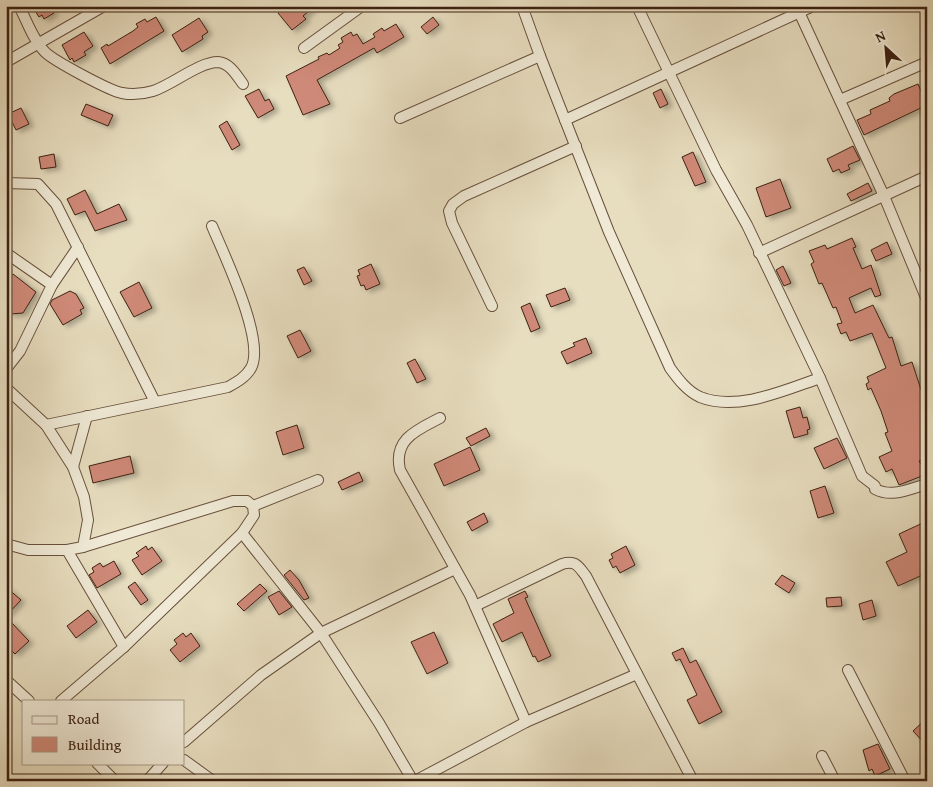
<svg xmlns="http://www.w3.org/2000/svg" width="933" height="787" font-family="'Gentium Book Plus',serif">
	<defs>
		<filter id="shadow"><feDropShadow dx="4.5" dy="2.5" stdDeviation="2.5" flood-color="#0004"/></filter>
	</defs>
	<rect width="100%" height="100%" fill="#e7ddbf"/>
	<filter id="stains"><feTurbulence type="fractalNoise" baseFrequency=".004" numOctaves="4"/><feColorMatrix values="0 0 0 0 .2 0 0 0 0 .09 0 0 0 0 .02 0 0 0 .5 -.17"/></filter>
	<radialGradient id="worn" r=".72"><stop offset=".6" stop-color="#630" stop-opacity="0"/><stop offset="1" stop-color="#630" stop-opacity=".3"/></radialGradient>
	<g fill="#cf8978" stroke="#3d2111" filter="url(#shadow)">
		<polygon points="32,6 50,6 54,13 44,19 42,15 39,17"/>
		<polygon points="286,6 315,6 303,16 306,19 292,30 278,13"/>
		<polygon points="156,17 164,31 110,64 101,48 107,44 108,46 133,31 138,27 136,24 145,19 147,22"/>
		<polygon points="433,17 439,25 427,34 421,27"/>
		<polygon points="199,18 208,32 202,36 203,39 182,52 172,35"/>
		<polygon points="396,24 404,37 377,53 374,48 317,80 330,104 303,115 286,76 319,59 318,57 327,53 329,55 340,48 338,45 343,42 341,38 351,32 353,36 357,34 363,44 375,37 373,34 382,28 384,31"/>
		<polygon points="84,32 93,46 84,52 86,55 74,62 72,58 70,60 62,45"/>
		<polygon points="918,84 927,105 864,135 857,120 871,114 870,110 890,101 889,98 894,94"/>
		<polygon points="259,89 265,101 269,99 274,109 258,118 245,96"/>
		<polygon points="661,89 668,104 660,108 653,93"/>
		<polygon points="86,104 113,115 108,126 81,115"/>
		<polygon points="21,108 29,124 16,130 8,114"/>
		<polygon points="227,121 240,145 232,150 219,126"/>
		<polygon points="853,146 860,160 848,165 850,169 841,173 839,169 833,172 827,159"/>
		<polygon points="693,152 706,182 695,186 682,157"/>
		<polygon points="54,154 56,167 41,169 39,157"/>
		<polygon points="780,179 791,208 766,217 756,188"/>
		<polygon points="868,183 872,191 851,201 847,194"/>
		<polygon points="85,190 97,214 119,204 127,220 95,231 85,211 75,215 67,199"/>
		<polygon points="852,238 856,247 853,248 862,269 871,265 881,295 875,297 871,288 849,298 855,313 873,305 887,334 889,338 892,337 901,366 912,362 927,408 927,458 919,461 927,474 899,485 892,469 886,472 879,457 892,451 885,433 888,432 881,411 871,388 868,390 866,384 869,382 867,377 886,368 872,333 850,341 846,332 841,334 837,324 842,323 836,307 833,308 822,283 819,284 811,264 814,262 809,251 825,245 827,249"/>
		<polygon points="887,242 892,254 876,261 871,250"/>
		<polygon points="371,264 380,284 366,290 364,285 361,286 357,276 360,275 358,270"/>
		<polygon points="783,266 791,283 784,286 776,270"/>
		<polygon points="304,267 312,281 304,285 297,270"/>
		<polygon points="13,274 36,292 23,313 11,314 6,310 6,282"/>
		<polygon points="139,282 152,308 134,317 120,292"/>
		<polygon points="565,288 570,300 551,307 546,295"/>
		<polygon points="70,291 76,294 84,308 80,310 82,314 63,325 50,304 52,300"/>
		<polygon points="530,303 540,328 531,332 521,307"/>
		<polygon points="300,330 311,351 298,358 287,336"/>
		<polygon points="586,338 592,353 567,364 561,352 575,346 573,343"/>
		<polygon points="415,359 426,379 417,383 407,363"/>
		<polygon points="800,407 803,418 807,417 810,429 807,430 808,434 794,438 786,411"/>
		<polygon points="297,425 304,448 283,455 276,432"/>
		<polygon points="486,428 490,436 471,446 466,438"/>
		<polygon points="837,438 847,458 824,469 814,448"/>
		<polygon points="470,447 480,470 444,486 434,464"/>
		<polygon points="130,456 134,473 93,483 89,466"/>
		<polygon points="359,472 363,481 342,490 338,482"/>
		<polygon points="825,486 834,513 818,518 810,491"/>
		<polygon points="484,513 488,522 472,531 467,522"/>
		<polygon points="927,521 927,573 898,586 886,562 907,552 899,534"/>
		<polygon points="146,546 148,550 152,547 162,561 142,575 132,560 139,556 136,553"/>
		<polygon points="626,546 635,565 620,573 616,566 613,568 609,560 613,558 611,554"/>
		<polygon points="114,561 121,574 97,588 89,575 94,572 92,568 100,563 103,567"/>
		<polygon points="290,570 299,580 309,598 304,600 284,575"/>
		<polygon points="782,575 795,583 789,593 775,584"/>
		<polygon points="135,582 148,600 141,605 128,587"/>
		<polygon points="260,584 267,591 244,611 237,604"/>
		<polygon points="6,587 21,600 6,616"/>
		<polygon points="279,591 292,607 279,615 268,597"/>
		<polygon points="525,591 528,597 525,598 551,656 538,662 535,656 533,657 522,632 502,642 493,624 514,613 508,599"/>
		<polygon points="841,597 842,606 827,607 826,598"/>
		<polygon points="872,600 876,616 863,620 859,604"/>
		<polygon points="88,610 97,622 76,638 67,626"/>
		<polygon points="10,621 29,641 15,654 11,650 6,654 6,624"/>
		<polygon points="434,632 448,663 427,674 411,642"/>
		<polygon points="183,633 186,637 191,633 200,646 180,662 170,650 177,644 174,640"/>
		<polygon points="683,648 690,663 696,660 722,712 699,724 687,700 697,695 680,659 676,661 672,653"/>
		<polygon points="927,718 927,746 913,731"/>
		<polygon points="878,744 890,769 875,776 872,769 869,771 863,750"/>
	</g>
	<g fill="none" stroke-linecap="round" stroke-linejoin="round">
		<defs>
			<g id="minor">
				<path d="M19,6C27,21 33,40 45,52C54,61 110,91 122,93C132,95 143,94 153,91C172,85 199,62 218,62C230,63 237,76 243,84"/>
				<path d="M522,6L540,56L609,232L670,368C678,379 687,391 700,397C737,412 785,390 820,378"/>
				<path d="M637,6L716,170L747,225L820,378L862,476L875,486V489C892,498 909,489 927,484"/>
				<polyline points="799,12 884,196 927,300"/>
				<polyline points="304,48 362,6"/>
				<polyline points="6,62 104,6"/>
				<polyline points="840,100 927,62"/>
				<polyline points="400,118 540,56"/>
				<polyline points="565,120 813,6"/>
				<polyline points="6,183 38,184 56,204 155,402"/>
				<polyline points="6,253 52,285 20,351 6,369"/>
				<polyline points="759,253 927,176"/>
				<polyline points="52,285 78,247"/>
				<polyline points="492,306 452,223 449,211 453,204 464,196 576,146"/>
				<polyline points="6,388 46,425 73,467 84,497 88,520 83,547"/>
				<path d="M440,418C417,430 393,439 400,470L470,595L526,722"/>
				<path d="M46,425L228,387C237,382 246,377 251,368C266,341 224,255 212,226"/>
				<polyline points="73,467 87,416"/>
				<polyline points="253,506 318,480"/>
				<polyline points="242,533 321,633 379,723 413,781"/>
				<polyline points="6,544 28,550 67,550 83,547 233,501 247,501 253,506 254,515 242,533 124,647 61,701"/>
				<polyline points="67,550 124,647"/>
				<path d="M475,606L562,564C576,560 578,566 586,576L693,781"/>
				<polyline points="848,670 905,781"/>
				<polyline points="6,680 29,701"/>
				<polyline points="184,742 261,675 321,633 455,569"/>
				<polyline points="822,756 835,781"/>
				<polyline points="184,760 213,781"/>
				<polyline points="97,763 115,781"/>
				<polyline points="147,781 163,763"/>
				<polyline points="415,781 526,722 637,674"/>
			</g>
		</defs>
		<use href="#minor" stroke="#68503c" stroke-width="12"/>
		<use href="#minor" stroke="#efe9d5" stroke-width="10"/>
	</g>
	<rect width="933" height="787" fill="none" stroke="#e7ddbf" stroke-width="25"/>
	<rect x="8" y="8" width="918" height="772" fill="none" stroke="#3d2111" stroke-width="2.5"/>
	<rect x="12" y="12" width="908" height="762" fill="none" stroke="#3d2111"/>
	<rect x="22" y="700" width="162" height="65" fill="#efe9d5" stroke="#a89987"/>
	<rect x="32" y="716" width="25" height="8" fill="#efe9d5" stroke="#a89987"/>
	<text x="68" y="724" font-size="15" fill="#3d2111">Road</text>
	<rect x="32" y="737" width="25" height="15" fill="#cf8978" stroke="#a89987"/>
	<text x="68" y="750" font-size="15" fill="#3d2111">Building</text>
	<g transform="translate(886 48) rotate(334)" stroke="#efe9d5" stroke-width="4" paint-order="stroke">
	<path d="M0-4L9 19L0 12L-9 19Z" fill="#3d2111"/>
	<text y="-8" font-size="14" font-weight="bold" text-anchor="middle" fill="#3d2111">N</text>
	</g>
	<rect width="100%" height="100%" filter="url(#stains)"/>
	<rect width="100%" height="100%" fill="url(#worn)"/>
</svg>
